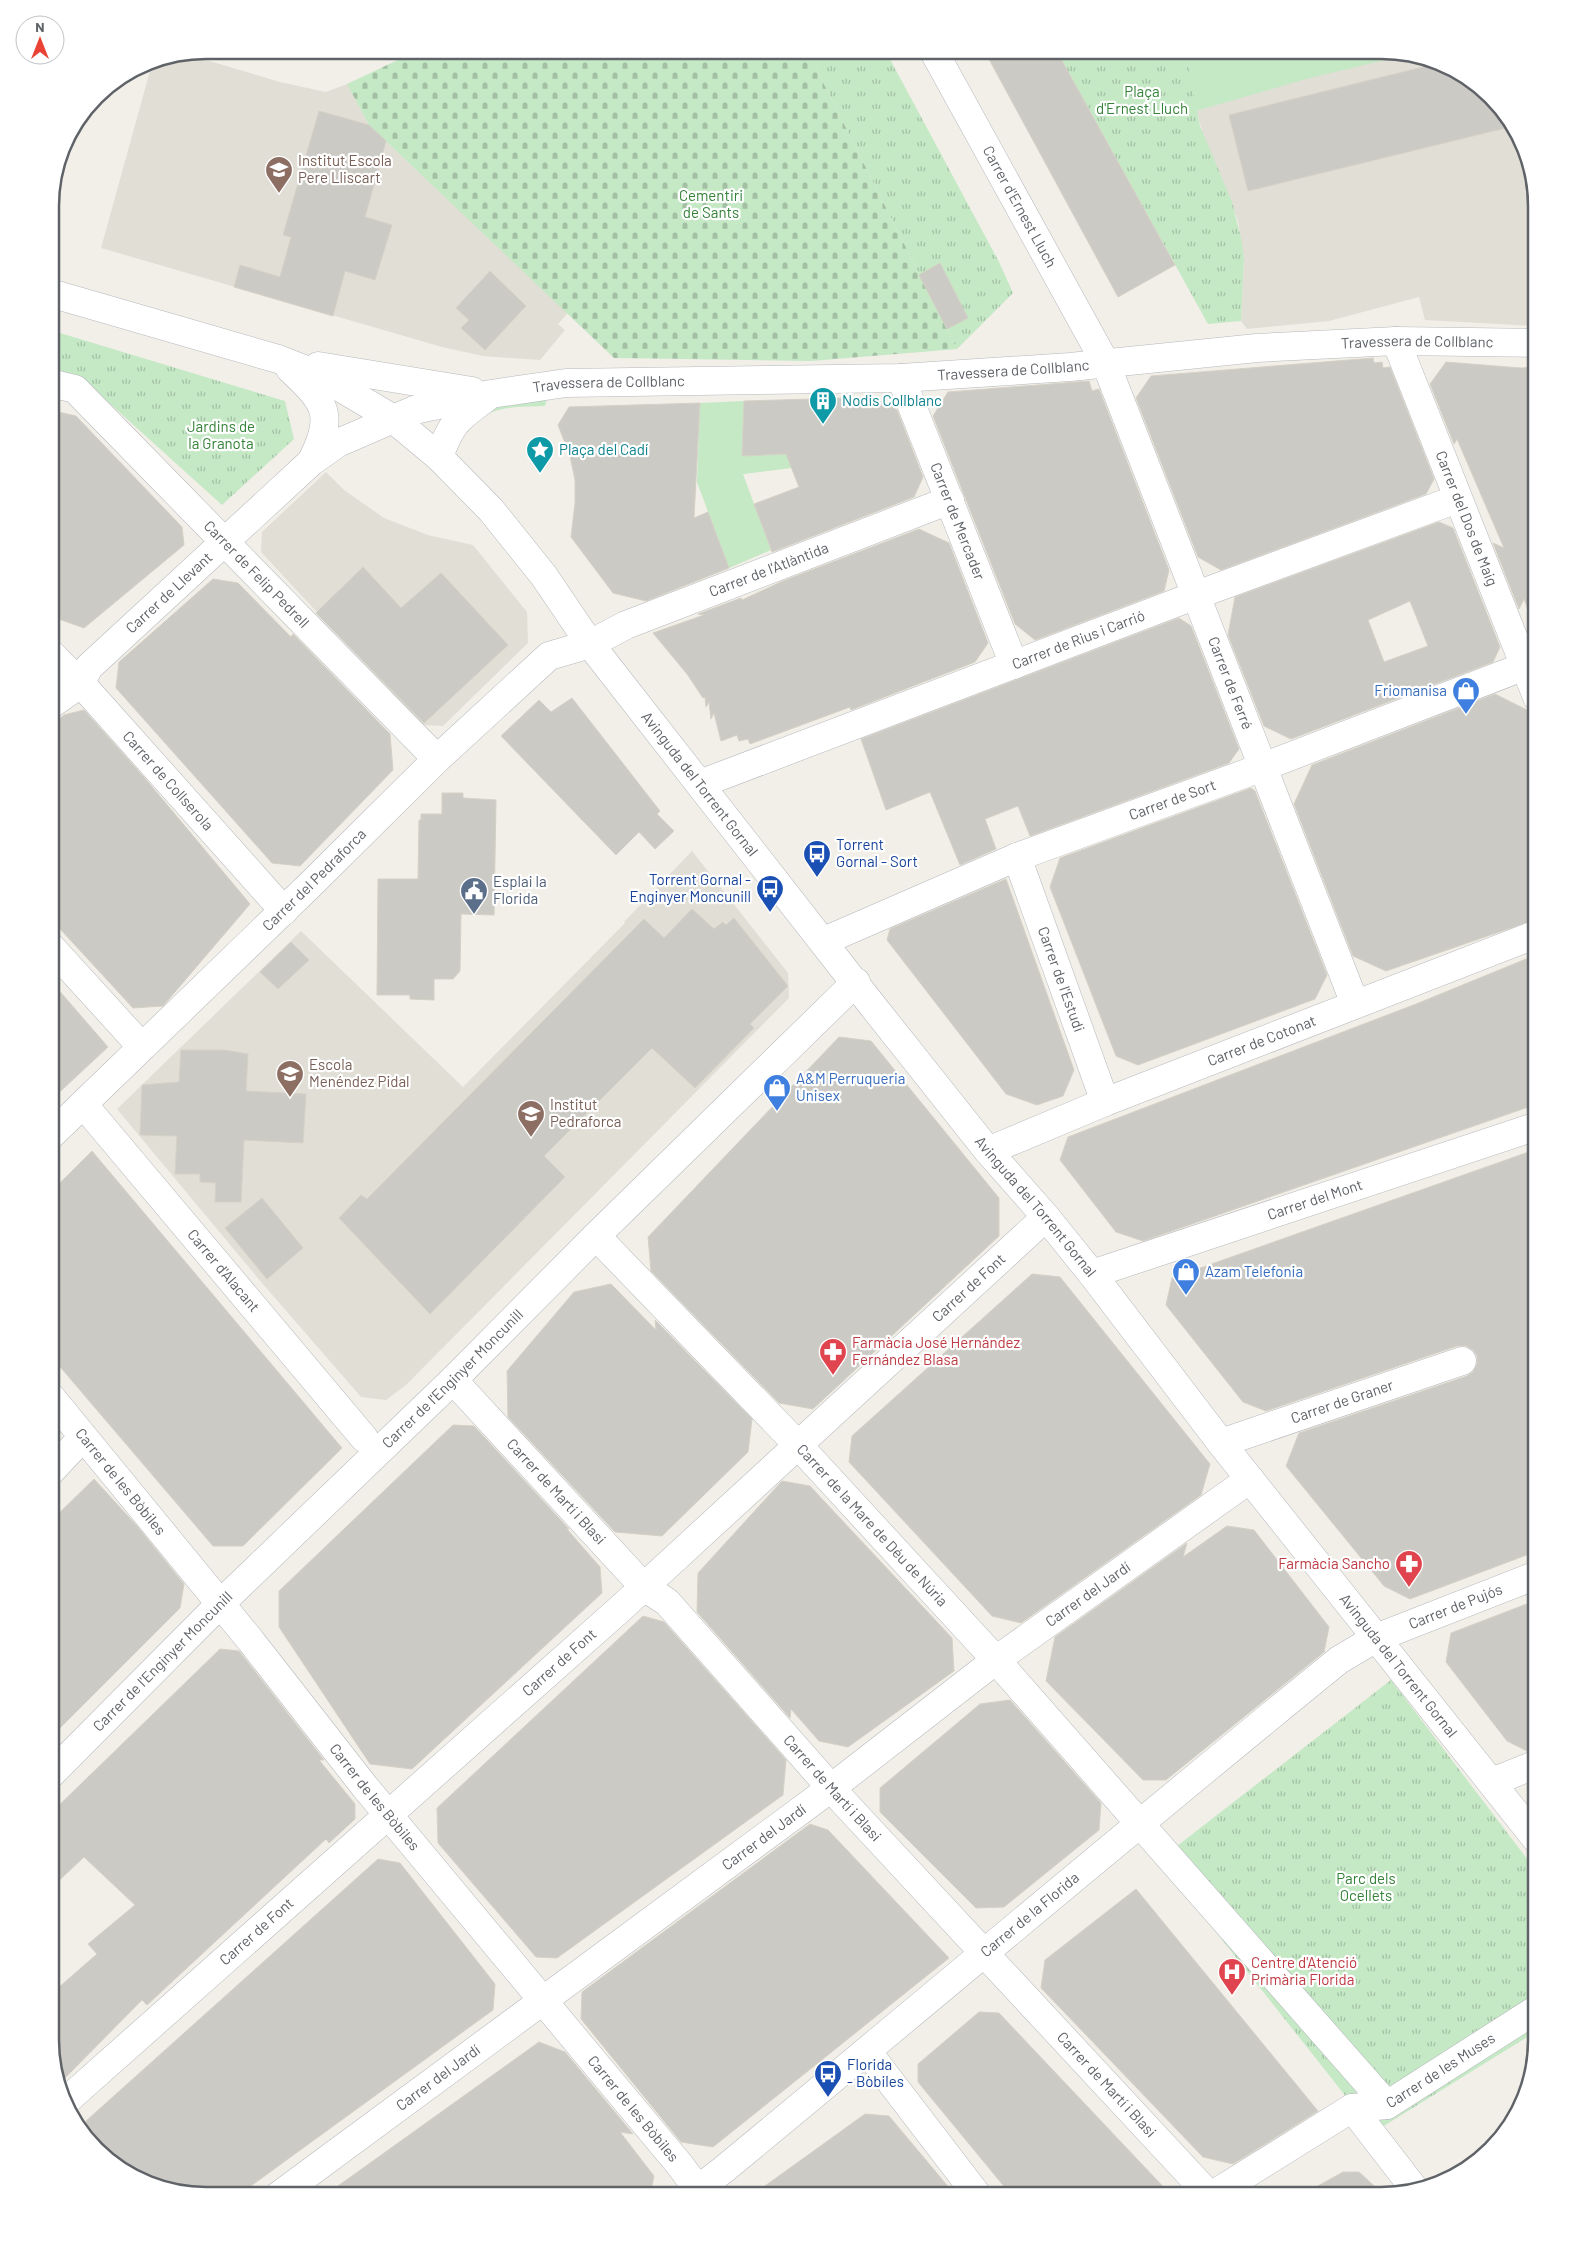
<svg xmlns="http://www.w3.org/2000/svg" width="1587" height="2246" font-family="Barlow,sans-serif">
	<defs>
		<pattern id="cemetery-stones" width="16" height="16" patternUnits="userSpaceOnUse" patternTransform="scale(1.25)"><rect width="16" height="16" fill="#c5e8c5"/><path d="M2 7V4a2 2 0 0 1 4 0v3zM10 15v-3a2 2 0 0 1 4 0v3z" fill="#a3c0a4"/></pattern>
		<pattern id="park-tufts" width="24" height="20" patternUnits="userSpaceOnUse" patternTransform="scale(1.25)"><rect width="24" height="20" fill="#c5e8c5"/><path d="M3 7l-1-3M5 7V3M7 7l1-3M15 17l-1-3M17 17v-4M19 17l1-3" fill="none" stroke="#a3c0a4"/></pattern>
	</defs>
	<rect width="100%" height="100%" fill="#f1efe8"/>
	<g fill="#e1ded6">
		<polygon points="1391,50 1459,71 1516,128 1537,206 1537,326 1425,320 1419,297 1329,321 1247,329 1241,321 1244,259 1238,221 1226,189 1209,152 1196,111"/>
		<polygon points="186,54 280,82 326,92 347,84 369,125 568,313 558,324 565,330 540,360 483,356 442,347 101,248 153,60"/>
		<polygon points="326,472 344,490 384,518 428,535 473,545 527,612 528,643 443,726 422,725 261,552 262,532"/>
		<polygon points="692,851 788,973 789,998 406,1385 386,1400 361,1397 262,1283 117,1109 301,931 463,1087 625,923 624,922"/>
	</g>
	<g fill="#c5e8c5">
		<polygon points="1185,50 1391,50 1406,55 1306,79 1196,111"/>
		<path d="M547,398L545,406C515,407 486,405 468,432L462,427L480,408Z"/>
		<polygon points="744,401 742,456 859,450 815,465 743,474 771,550 729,568 697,482 700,403"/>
	</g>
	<polygon fill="url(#cemetery-stones)" points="419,50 807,50 957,349 811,361 614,358 369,125 347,84"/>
	<g fill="url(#park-tufts)">
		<polygon points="807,50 885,50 999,262 1013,293 957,349"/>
		<polygon points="1056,50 1185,50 1200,126 1232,202 1242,242 1244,259 1241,321 1208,324"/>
		<polygon points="50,330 285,401 294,439 222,505 86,382 50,373"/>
		<polygon points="1391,1680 1537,1872 1537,2031 1374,2132 1159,1860"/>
	</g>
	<g fill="#cccac5" stroke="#d6d1c6" fill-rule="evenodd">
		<polygon points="984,50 1056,50 1175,265 1118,297"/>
		<polygon points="1435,64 1459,71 1514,126 1248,191 1229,115"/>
		<polygon points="319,111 369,125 386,141 365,217 392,225 375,280 345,271 333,316 234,287 240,265 280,277 291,237 283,235"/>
		<polygon points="940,263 968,318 947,329 919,275"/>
		<polygon points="490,271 526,306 485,350 461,328 469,320 456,308"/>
		<polygon points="1373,358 1374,363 1382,362 1383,368 1390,367 1434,479 1426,494 1221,570 1198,557 1136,398 1151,376"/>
		<polygon points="1446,362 1521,368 1537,367 1537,627 1535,628 1524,599 1519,609 1493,543 1504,548 1457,439 1454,444 1430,384"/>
		<polygon points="1089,381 1092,391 1099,389 1169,570 1164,591 1035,640 1015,624 933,416 948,392"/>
		<polygon points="877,397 897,410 923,477 914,497 772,552 754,504 799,487 786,454 742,456 744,401"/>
		<polygon points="700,403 694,518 708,512 729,568 646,601 613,593 571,537 575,503 575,480 570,456 558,425 569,407"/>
		<polygon points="50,410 76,416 182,527 184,545 84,628 56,618 50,612"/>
		<path d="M1439,522L1453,528L1500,647L1493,662L1291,739L1264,726L1228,635L1235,597ZM1410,601L1428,646L1384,662L1368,620Z"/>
		<polygon points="919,529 949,543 988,643 975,662 851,710 850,707 750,744 748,739 739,741 737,735 721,741 714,713 711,719 709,702 706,707 705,697 703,698 687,674 653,633 704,615 698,614 741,598 742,600 783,581"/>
		<polygon points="363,567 401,608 441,573 508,645 424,723 316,613"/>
		<polygon points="213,579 238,583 291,637 293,634 390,734 393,770 300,866 272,863 116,688 119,662"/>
		<polygon points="1179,618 1191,626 1239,749 1229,763 1030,836 1018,806 985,819 996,849 960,865 930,792 886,810 861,739"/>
		<polygon points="1495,694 1537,715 1537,919 1386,971 1353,956 1294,804 1312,765"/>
		<polygon points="572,698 660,811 657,814 674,831 655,849 639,832 616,855 501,736 539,700 551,712"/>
		<polygon points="84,710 143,776 250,904 163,1006 133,1008 50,918 50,727 64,715"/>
		<polygon points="1251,788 1255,791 1327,975 1315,999 1138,1065 1116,1056 1050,887 1060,858"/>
		<polygon points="442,793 463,793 463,798 496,800 494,915 461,914 460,971 453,979 434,979 434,1000 410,999 410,995 377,995 378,879 418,879 419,820 421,820 421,814 442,814"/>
		<polygon points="1006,879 1074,1070 1063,1096 1037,1105 1006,1094 887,940 890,929"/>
		<polygon points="692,909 714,929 723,922 726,925 734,918 788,986 750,1024 754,1028 695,1088 652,1048 544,1156 565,1177 430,1314 339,1218 361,1195 367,1199 644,919 664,938"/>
		<polygon points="291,942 309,960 278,989 260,972"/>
		<polygon points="1537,951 1537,1104 1143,1241 1116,1232 1060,1160 1068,1137 1416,1004 1531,957 1530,953"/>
		<polygon points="50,980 108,1047 50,1101"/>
		<polygon points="839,1037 871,1041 999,1198 999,1236 813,1409 779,1403 651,1271 648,1237"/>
		<polygon points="181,1050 224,1050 248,1054 246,1091 306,1094 303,1143 244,1140 241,1202 215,1202 216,1183 200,1182 200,1174 175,1174 177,1136 140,1135 142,1085 179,1082"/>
		<polygon points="1537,1149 1537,1551 1410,1599 1384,1586 1286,1466 1299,1433 1467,1376 1473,1372 1477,1364 1477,1356 1473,1350 1466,1346 1457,1346 1266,1411 1243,1402 1166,1305 1172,1278"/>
		<polygon points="92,1151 342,1448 243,1546 213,1546 50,1355 50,1193"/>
		<polygon points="262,1198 303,1248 267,1279 225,1228"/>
		<polygon points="1032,1274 1060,1277 1210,1464 1201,1495 1021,1623 992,1616 849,1462 852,1436"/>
		<polygon points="611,1284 656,1330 655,1320 752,1419 748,1452 662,1536 615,1532 508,1417 507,1371 574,1292"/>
		<polygon points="453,1425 474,1426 569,1529 566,1528 600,1567 602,1593 412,1769 370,1764 279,1627 279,1591"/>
		<polygon points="94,1479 137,1526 184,1584 180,1608 50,1738 50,1522"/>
		<polygon points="782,1481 810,1486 952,1638 954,1671 848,1747 819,1741 791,1709 790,1718 697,1612 698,1573"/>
		<polygon points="1227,1526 1254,1530 1329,1627 1324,1652 1166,1780 1143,1780 1046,1681 1055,1637 1187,1543 1183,1557"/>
		<polygon points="1537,1600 1537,1749 1527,1751 1507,1741 1446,1662 1451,1633"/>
		<polygon points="643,1616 664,1622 786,1760 783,1795 557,1958 536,1957 438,1843 437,1808"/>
		<polygon points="220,1649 239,1651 324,1760 319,1760 355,1804 355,1819 329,1843 326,1839 147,2005 142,2000 61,2082 50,2040 50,1995 97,1954 88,1944 135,1905 84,1857 50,1889 50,1814"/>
		<polygon points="1010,1700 1101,1803 1099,1830 1004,1907 976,1908 880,1812 880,1788 980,1704"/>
		<polygon points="810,1824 828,1830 949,1958 713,2147 681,2142 581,2019 582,1992"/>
		<polygon points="378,1859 400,1863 495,1984 493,2010 237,2196 196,2196 128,2175 86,2134 86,2121"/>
		<polygon points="1136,1889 1318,2111 1233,2164 1203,2157 1041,1988 1045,1960"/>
		<polygon points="979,2012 999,2013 1172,2196 1012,2196 918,2082 918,2064"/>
		<polygon points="539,2042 565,2052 633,2134 620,2132 654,2176 650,2196 324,2196"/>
		<polygon points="865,2114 889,2116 956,2196 751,2196"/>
		<polygon points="1343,2172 1359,2172 1384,2195 1300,2196"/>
	</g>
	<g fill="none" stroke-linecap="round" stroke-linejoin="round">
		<defs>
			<g id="minor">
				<path id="s1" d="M933,50L1106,364L1355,1004"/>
				<path id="s2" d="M50,293L278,359L319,375L392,418L439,457L491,510L544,576L590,644L872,1005L988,1151L1046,1217L1092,1274L1221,1443L1537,1840"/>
				<path id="s3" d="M1396,341L1537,697"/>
				<polyline points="318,366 472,391"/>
				<path d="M290,369C327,403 335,416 311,462"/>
				<path id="s4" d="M901,378L1014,665"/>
				<path id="s5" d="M50,383L75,389L437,759"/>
				<path d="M439,457C451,423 457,419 486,398"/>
				<path id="s6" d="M50,653L85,688L284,911"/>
				<path id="s7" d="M50,705L80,684L89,667L311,462L338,443L414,410L491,394L566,383L901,378L1070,367L1257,348L1396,341L1537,343"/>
				<path id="s8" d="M700,784L1186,599L1457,499"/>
				<path id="s9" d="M1017,857L1105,1102"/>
				<path id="s10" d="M824,941L1017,857L1255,770L1525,666"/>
				<polyline points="50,946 142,1047"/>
				<path id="s11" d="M83,1104L364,1438"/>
				<path id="s12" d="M50,1136L312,883L437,759L549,656L590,644L626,625L950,500"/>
				<path id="s13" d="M988,1151L1105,1102L1537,934"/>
				<path id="s14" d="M596,1236L798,1445L996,1660L1387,2105"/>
				<path id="s15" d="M1092,1274L1537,1126"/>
				<path id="s16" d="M453,1380L644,1587L667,1602L839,1797L1210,2196"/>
				<path id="s17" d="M50,1396L251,1641L365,1787L679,2164L703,2196"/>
				<path id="s18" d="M1221,1443L1462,1361"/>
				<polyline points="50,1472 83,1437"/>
				<path id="s19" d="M50,1775L220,1604L453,1380L596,1236L856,982"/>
				<polyline points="1492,1782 1537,1764"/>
				<polyline points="867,2051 978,2196"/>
				<path id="s20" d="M66,2101L621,1608L1046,1217"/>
				<polyline points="1352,2108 1413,2187"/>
				<path id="s21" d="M278,2196L831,1788L996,1660L1250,1479"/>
				<path id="s22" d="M689,2196L723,2170C929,2000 1132,1828 1339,1660L1376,1638L1537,1575"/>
				<path id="s23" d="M1211,2196L1352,2108L1387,2105L1537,2009"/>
			</g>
		</defs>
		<use href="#minor" stroke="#b5b8bc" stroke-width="29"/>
		<use href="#minor" stroke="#fff" stroke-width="28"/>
	</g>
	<defs>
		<symbol id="school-pin" viewBox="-11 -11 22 30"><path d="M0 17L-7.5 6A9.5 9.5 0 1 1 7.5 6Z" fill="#8d6e63" stroke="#fff"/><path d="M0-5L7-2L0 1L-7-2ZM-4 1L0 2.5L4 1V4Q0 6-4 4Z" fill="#fff"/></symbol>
		<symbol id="building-pin" viewBox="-11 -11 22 30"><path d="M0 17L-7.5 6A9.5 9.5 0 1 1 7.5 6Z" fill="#0f9aa8" stroke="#fff"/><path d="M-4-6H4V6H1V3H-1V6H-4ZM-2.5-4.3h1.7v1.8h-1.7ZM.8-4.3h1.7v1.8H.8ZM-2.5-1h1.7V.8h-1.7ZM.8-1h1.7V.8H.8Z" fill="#fff"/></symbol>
		<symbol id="sight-pin" viewBox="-11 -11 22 30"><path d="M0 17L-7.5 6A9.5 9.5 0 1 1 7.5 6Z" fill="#0f9aa8" stroke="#fff"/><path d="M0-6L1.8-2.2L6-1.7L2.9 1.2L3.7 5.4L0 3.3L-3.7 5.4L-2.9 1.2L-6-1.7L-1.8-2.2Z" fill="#fff"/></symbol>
		<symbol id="shop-pin" viewBox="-11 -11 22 30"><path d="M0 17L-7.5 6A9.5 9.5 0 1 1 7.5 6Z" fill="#3f7fe0" stroke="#fff"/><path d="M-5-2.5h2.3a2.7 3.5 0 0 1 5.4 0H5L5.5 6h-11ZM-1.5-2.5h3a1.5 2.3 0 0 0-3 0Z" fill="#fff"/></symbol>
		<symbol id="bus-pin" viewBox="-11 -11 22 30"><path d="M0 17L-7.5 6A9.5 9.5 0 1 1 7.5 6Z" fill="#1a4fb4" stroke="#fff"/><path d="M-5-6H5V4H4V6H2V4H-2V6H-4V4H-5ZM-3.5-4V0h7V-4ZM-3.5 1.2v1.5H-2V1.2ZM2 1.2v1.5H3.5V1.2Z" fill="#fff"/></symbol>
		<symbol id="civic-pin" viewBox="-11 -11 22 30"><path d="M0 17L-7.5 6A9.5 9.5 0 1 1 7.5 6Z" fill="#5c6f8a" stroke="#fff"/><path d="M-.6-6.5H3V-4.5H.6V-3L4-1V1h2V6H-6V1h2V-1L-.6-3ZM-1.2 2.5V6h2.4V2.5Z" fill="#fff"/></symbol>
		<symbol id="pharmacy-pin" viewBox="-11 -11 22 30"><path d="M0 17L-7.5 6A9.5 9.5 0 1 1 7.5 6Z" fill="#e0444e" stroke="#fff"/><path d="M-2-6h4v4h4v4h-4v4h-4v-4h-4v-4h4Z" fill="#fff"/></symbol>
		<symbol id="hospital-pin" viewBox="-11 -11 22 30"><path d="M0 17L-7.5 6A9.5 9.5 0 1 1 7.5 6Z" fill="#e0444e" stroke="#fff"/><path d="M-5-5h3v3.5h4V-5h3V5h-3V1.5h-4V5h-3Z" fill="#fff"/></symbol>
	</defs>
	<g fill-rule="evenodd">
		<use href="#school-pin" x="263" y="154" width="32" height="43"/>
		<use href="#building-pin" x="807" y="385" width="32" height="43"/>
		<use href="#sight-pin" x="524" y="434" width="32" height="43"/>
		<use href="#shop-pin" x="1450" y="675" width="32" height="43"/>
		<use href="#bus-pin" x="801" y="838" width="32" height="43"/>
		<use href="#bus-pin" x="754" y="873" width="32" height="43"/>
		<use href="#civic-pin" x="458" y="875" width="32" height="43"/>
		<use href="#school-pin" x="274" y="1058" width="32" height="43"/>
		<use href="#shop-pin" x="761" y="1072" width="32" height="43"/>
		<use href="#school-pin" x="515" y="1098" width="32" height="43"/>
		<use href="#shop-pin" x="1170" y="1256" width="32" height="43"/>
		<use href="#pharmacy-pin" x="817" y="1336" width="32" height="43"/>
		<use href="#pharmacy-pin" x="1393" y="1548" width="32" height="43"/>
		<use href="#hospital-pin" x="1216" y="1956" width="32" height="43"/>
		<use href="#bus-pin" x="812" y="2058" width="32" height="43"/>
	</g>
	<g text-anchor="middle" stroke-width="4.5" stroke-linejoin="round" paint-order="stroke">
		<g font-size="15" fill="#348238" stroke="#fff">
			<text x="1142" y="97">Plaça<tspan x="1142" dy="17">d'Ernest Lluch</tspan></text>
			<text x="711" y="201">Cementiri<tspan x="711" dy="17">de Sants</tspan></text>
			<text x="221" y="432">Jardins de<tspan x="221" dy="17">la Granota</tspan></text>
			<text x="1366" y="1884">Parc dels<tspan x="1366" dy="17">Ocellets</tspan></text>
		</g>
		<g font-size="15" fill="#785e54" stroke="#fff" text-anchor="start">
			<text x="298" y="166">Institut Escola<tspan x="298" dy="17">Pere Lliscart</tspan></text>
			<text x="309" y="1070">Escola<tspan x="309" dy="17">Menéndez Pidal</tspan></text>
			<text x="550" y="1110">Institut<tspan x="550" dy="17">Pedraforca</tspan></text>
		</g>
		<g font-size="15" fill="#5f6368" stroke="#fff">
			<text dy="5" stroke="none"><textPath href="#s1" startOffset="179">Carrer d'Ernest Lluch</textPath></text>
			<text dy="5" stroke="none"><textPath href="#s7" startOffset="1481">Travessera de Collblanc</textPath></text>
			<text dy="5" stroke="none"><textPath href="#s7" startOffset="1076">Travessera de Collblanc</textPath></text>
			<text dy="5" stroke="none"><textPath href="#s7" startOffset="671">Travessera de Collblanc</textPath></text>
			<text dy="5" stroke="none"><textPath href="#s3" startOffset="191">Carrer del Dos de Maig</textPath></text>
			<text dy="5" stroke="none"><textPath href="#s4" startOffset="154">Carrer de Mercader</textPath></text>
			<text dy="5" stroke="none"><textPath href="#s12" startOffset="929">Carrer de l'Atlàntida</textPath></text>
			<text dy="5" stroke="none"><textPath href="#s5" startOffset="285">Carrer de Felip Pedrell</textPath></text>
			<text dy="5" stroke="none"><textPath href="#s7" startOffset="165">Carrer de Llevant</textPath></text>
			<text dy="5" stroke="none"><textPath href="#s8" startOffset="405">Carrer de Rius i Carrió</textPath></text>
			<text dy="5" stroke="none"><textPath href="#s1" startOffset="701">Carrer de Ferré</textPath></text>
			<text dy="5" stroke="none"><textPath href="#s6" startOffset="174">Carrer de Collserola</textPath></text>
			<text dy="5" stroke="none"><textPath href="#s2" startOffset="846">Avinguda del Torrent Gornal</textPath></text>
			<text dy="5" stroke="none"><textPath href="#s10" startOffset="376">Carrer de Sort</textPath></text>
			<text dy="5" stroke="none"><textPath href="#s12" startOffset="368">Carrer del Pedraforca</textPath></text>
			<text dy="5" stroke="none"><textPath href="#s9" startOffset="130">Carrer de l'Estudi</textPath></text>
			<text dy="5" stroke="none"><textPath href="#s13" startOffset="295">Carrer de Cotonat</textPath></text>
			<text dy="5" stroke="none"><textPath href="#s15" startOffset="235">Carrer del Mont</textPath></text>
			<text dy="5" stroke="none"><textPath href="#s2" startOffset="1386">Avinguda del Torrent Gornal</textPath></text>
			<text dy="5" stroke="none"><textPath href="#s11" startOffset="218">Carrer d'Alacant</textPath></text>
			<text dy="5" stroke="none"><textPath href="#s20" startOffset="1215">Carrer de Font</textPath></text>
			<text dy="5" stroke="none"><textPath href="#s19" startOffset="565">Carrer de l'Enginyer Moncunill</textPath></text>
			<text dy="5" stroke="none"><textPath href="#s18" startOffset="128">Carrer de Graner</textPath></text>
			<text dy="5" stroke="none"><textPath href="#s17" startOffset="111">Carrer de les Bòbiles</textPath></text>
			<text dy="5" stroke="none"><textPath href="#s16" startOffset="152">Carrer de Martí i Blasi</textPath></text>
			<text dy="5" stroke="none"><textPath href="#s14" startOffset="400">Carrer de la Mare de Déu de Núria</textPath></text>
			<text dy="5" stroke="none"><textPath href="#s21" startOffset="1009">Carrer del Jardí</textPath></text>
			<text dy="5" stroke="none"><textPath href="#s22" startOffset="971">Carrer de Pujós</textPath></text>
			<text dy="5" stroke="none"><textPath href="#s19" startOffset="160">Carrer de l'Enginyer Moncunill</textPath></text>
			<text dy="5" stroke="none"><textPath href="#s20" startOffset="660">Carrer de Font</textPath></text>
			<text dy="5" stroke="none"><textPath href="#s2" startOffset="1971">Avinguda del Torrent Gornal</textPath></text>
			<text dy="5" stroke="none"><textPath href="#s16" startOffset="558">Carrer de Martí i Blasi</textPath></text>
			<text dy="5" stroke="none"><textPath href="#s17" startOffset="516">Carrer de les Bòbiles</textPath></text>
			<text dy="5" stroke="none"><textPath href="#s21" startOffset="604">Carrer del Jardí</textPath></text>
			<text dy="5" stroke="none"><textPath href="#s22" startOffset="442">Carrer de la Florida</textPath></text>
			<text dy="5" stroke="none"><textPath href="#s20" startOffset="255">Carrer de Font</textPath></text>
			<text dy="5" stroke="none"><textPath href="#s23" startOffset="265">Carrer de les Muses</textPath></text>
			<text dy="5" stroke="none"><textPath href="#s21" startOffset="199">Carrer del Jardí</textPath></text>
			<text dy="5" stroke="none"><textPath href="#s16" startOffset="962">Carrer de Martí i Blasi</textPath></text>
			<text dy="5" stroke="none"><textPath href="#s17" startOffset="921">Carrer de les Bòbiles</textPath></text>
		</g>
		<g font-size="15" fill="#0d838f" stroke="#fff" text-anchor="start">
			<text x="842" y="406">Nodis Collblanc</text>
			<text x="559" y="455">Plaça del Cadí</text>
		</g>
		<g font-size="15" fill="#366cbe" stroke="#fff" text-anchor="start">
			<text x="1447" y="696" text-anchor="end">Friomanisa</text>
			<text x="796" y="1084">A&amp;M Perruqueria<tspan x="796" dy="17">Unisex</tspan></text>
			<text x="1205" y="1277">Azam Telefonia</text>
		</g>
		<g font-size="15" fill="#164399" stroke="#fff" text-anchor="start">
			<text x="836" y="850">Torrent<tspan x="836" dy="17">Gornal - Sort</tspan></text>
			<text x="751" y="885" text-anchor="end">Torrent Gornal -<tspan x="751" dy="17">Enginyer Moncunill</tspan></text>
			<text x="847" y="2070">Florida<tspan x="847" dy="17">- Bòbiles</tspan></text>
		</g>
		<g font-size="15" fill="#4e5e75" stroke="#fff" text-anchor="start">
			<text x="493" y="887">Esplai la<tspan x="493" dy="17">Florida</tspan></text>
		</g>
		<g font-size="15" fill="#be3a42" stroke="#fff" text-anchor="start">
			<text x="852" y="1348">Farmàcia José Hernández<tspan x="852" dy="17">Fernández Blasa</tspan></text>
			<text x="1390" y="1569" text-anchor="end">Farmàcia Sancho</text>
			<text x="1251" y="1968">Centre d'Atenció<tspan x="1251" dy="17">Primària Florida</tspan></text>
		</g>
	</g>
	<path d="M0 0H1587V2246H0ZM206 59H1381A147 147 0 0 1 1528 206V2040A147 147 0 0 1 1381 2187H206A147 147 0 0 1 59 2040V206A147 147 0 0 1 206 59Z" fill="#fff" fill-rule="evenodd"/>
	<path fill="none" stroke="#5f6368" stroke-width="2.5" d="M206 59H1381A147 147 0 0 1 1528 206V2040A147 147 0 0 1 1381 2187H206A147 147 0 0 1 59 2040V206A147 147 0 0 1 206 59Z"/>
	<g transform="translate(40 40)"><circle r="24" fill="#ffffff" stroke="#bfc1c3"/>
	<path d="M0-4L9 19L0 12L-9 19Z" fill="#ea4335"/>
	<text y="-8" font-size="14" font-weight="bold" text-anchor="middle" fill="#5f6368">N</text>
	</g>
</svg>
